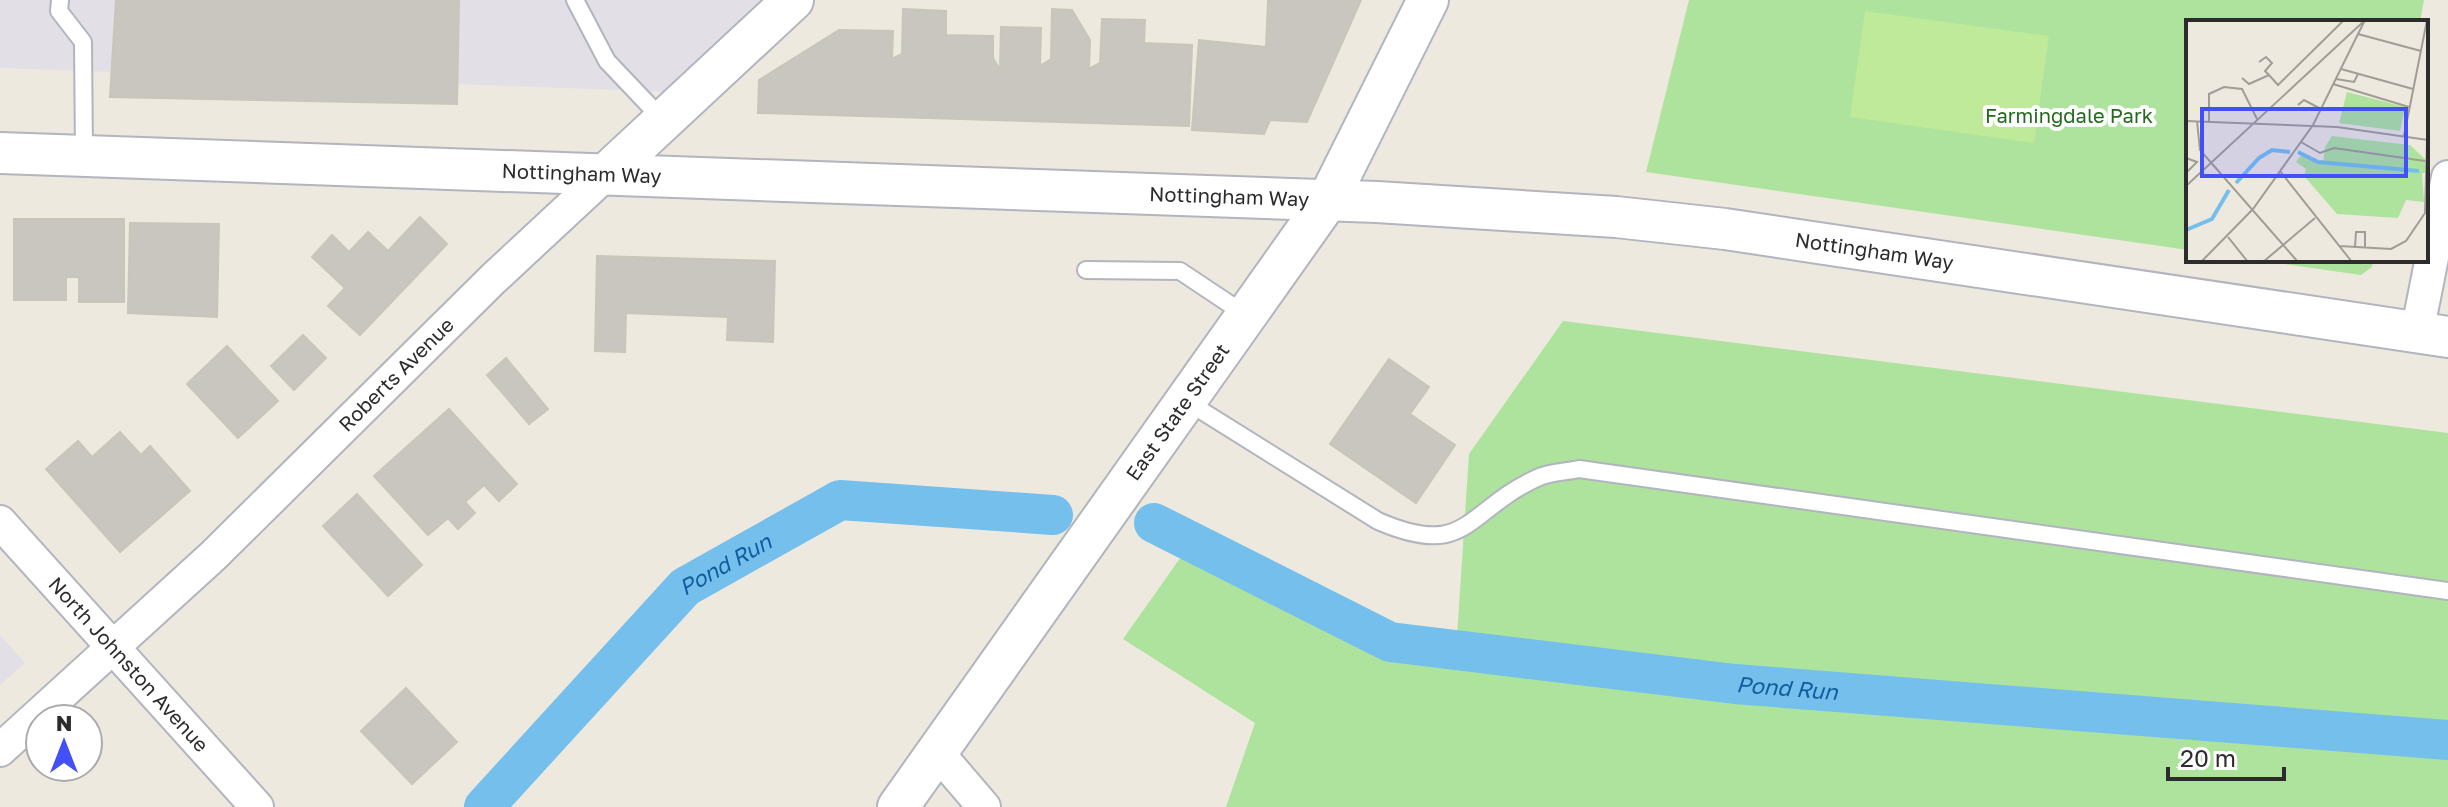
<svg xmlns="http://www.w3.org/2000/svg" width="2448" height="807" font-family="'Golos Text',sans-serif">
	<rect width="100%" height="100%" fill="#eee9df"/>
	<g fill="#e2dfe7">
		<polygon points="0,0 776,0 676,92 0,68"/>
		<polygon points="0,635 25,663 0,685"/>
	</g>
	<g fill="#ade39d">
		<polygon points="1689,0 2424,0 2420,22 2188,22 2188,250 1646,172"/>
		<polygon points="2257,260 2373,260 2372,267 2361,275"/>
		<polygon points="1563,321 2448,433 2448,807 1226,807 1255,723 1123,639 1195,537 1455,667 1469,454"/>
	</g>
	<polygon fill="#beea99" points="1865,11 2049,36 2034,143 1850,117"/>
	<g fill="none" stroke-linecap="round" stroke-linejoin="round">
		<g stroke="#75bfed" stroke-width="40">
			<path id="s1" d="M1154,523L1390,642L1735,684L2448,740"/>
			<path id="s2" d="M484,807L685,587L840,500L1053,515"/>
		</g>
	</g>
	<g fill="#c9c6bf" stroke="#c9c5b9" stroke-width="2">
		<polygon points="116,0 459,0 457,104 110,97"/>
		<polygon points="1268,0 1361,0 1307,122 1270,120 1264,134 1192,130 1199,40 1266,47"/>
		<polygon points="903,9 946,11 946,35 993,36 993,58 1000,70 1001,27 1041,28 1040,66 1051,59 1052,9 1072,10 1090,40 1089,69 1100,63 1102,19 1145,20 1144,43 1192,45 1189,126 758,113 759,80 839,30 893,31 892,59 902,54"/>
		<polygon points="420,217 447,244 360,335 328,306 345,288 312,257 332,235 349,252 368,232 388,251"/>
		<polygon points="14,219 124,219 124,302 79,302 79,277 66,277 66,300 14,300"/>
		<polygon points="130,223 219,224 217,317 128,313"/>
		<polygon points="597,256 775,261 773,342 727,340 728,317 626,313 625,352 595,351"/>
		<polygon points="303,335 326,358 294,390 271,366"/>
		<polygon points="227,346 278,401 238,438 187,384"/>
		<polygon points="506,358 548,409 529,424 487,375"/>
		<polygon points="1389,359 1429,387 1410,414 1455,445 1416,503 1330,444"/>
		<polygon points="449,409 517,484 499,501 484,485 465,502 475,513 458,529 448,518 428,535 374,476"/>
		<polygon points="120,432 141,455 150,446 190,491 120,552 46,469 78,441 92,457"/>
		<polygon points="357,494 422,565 388,596 323,526"/>
		<polygon points="406,688 457,742 412,784 361,731"/>
	</g>
	<g fill="none" stroke-linecap="round" stroke-linejoin="round">
		<defs>
			<g id="service">
				<polyline points="60,0 59,11 83,42 84,154"/>
				<polyline points="575,0 607,61 663,120"/>
				<polyline points="1086,270 1180,271 1246,315"/>
				<path d="M1186,401L1378,521C1468,560 1465,511 1537,478C1549,472 1566,472 1579,469L2448,591"/>
			</g>
			<g id="minor">
				<polyline points="2417,333 2448,177"/>
				<path id="s3" d="M0,522L257,807"/>
				<path id="s4" d="M0,750L213,556L493,279L606,174"/>
				<polyline points="937,752 984,807"/>
			</g>
			<g id="tertiary">
				<path id="s5" d="M0,153L1377,202L1616,217L1725,229L2448,337"/>
				<polyline points="606,174 793,0"/>
				<path id="s6" d="M898,807L1328,200L1428,0"/>
			</g>
		</defs>
		<use href="#service" stroke="#b2b4bf" stroke-width="20"/>
		<use href="#minor" stroke="#b2b4bf" stroke-width="36"/>
		<use href="#tertiary" stroke="#b2b4bf" stroke-width="44"/>
		<use href="#service" stroke="#fff" stroke-width="16"/>
		<use href="#minor" stroke="#fff" stroke-width="32"/>
		<use href="#tertiary" stroke="#fff" stroke-width="40"/>
	</g>
	<g text-anchor="middle" stroke-width="8" stroke-linejoin="round" paint-order="stroke">
		<g font-size="20" fill="#236a1c" stroke="#fff">
			<text x="2069" y="123">Farmingdale Park</text>
		</g>
		<g font-size="20" fill="#2c2c2c" stroke="#fff">
			<text dy="7" stroke="none"><textPath href="#s5" startOffset="582">Nottingham Way</textPath></text>
			<text dy="7" stroke="none"><textPath href="#s5" startOffset="1230">Nottingham Way</textPath></text>
			<text dy="7" stroke="none"><textPath href="#s5" startOffset="1878">Nottingham Way</textPath></text>
			<text dy="7" stroke="none"><textPath href="#s4" startOffset="546">Roberts Avenue</textPath></text>
			<text dy="7" stroke="none"><textPath href="#s6" startOffset="484">East State Street</textPath></text>
			<text dy="7" stroke="none"><textPath href="#s3" startOffset="192">North Johnston Avenue</textPath></text>
		</g>
		<g font-size="22" font-style="italic" fill="#105c9d" stroke="#fff">
			<text dy="8" stroke="none"><textPath href="#s2" startOffset="344">Pond Run</textPath></text>
			<text dy="8" stroke="none"><textPath href="#s1" startOffset="664">Pond Run</textPath></text>
		</g>
	</g>
	<g transform="translate(2186 20)">
		<rect width="242" height="242" fill="#eee9df"/>
		<path d="M161,72L219,87L214,111L153,103ZM146,116L224,125L242,142V153H236L238,182L220,180L212,198L151,194L118,156L120,149L110,142L116,134L137,144L139,127Z" fill="#ade39d"/>
		<path fill="none" stroke="#75bfed" stroke-width="4" d="M112,132L132,142L233,151M50,163L73,138L86,130L104,132M0,210L26,199L43,170"/>
		<path fill="none" stroke="#a09d97" stroke-width="2" d="M172,14L235,31M73,42L80,37L86,43L79,51L83,55M155,49L227,69M56,58L63,64L83,55L92,65L158,0M150,59L168,62L172,54M147,64L223,87M112,85L118,80L135,89M0,101L151,107L242,120M11,101L14,130L112,242M23,102V74L38,67L56,69L71,99M218,116L241,0M115,122L134,133L148,128L239,141M0,138L11,142L0,153M94,151L166,242M0,166L177,2M42,217L62,242M153,226L205,229L220,221L239,193L241,120M169,227L170,212H179V228M15,242L67,189L127,105L179,0M77,242L129,198"/>
		<path fill="#434ff7" fill-opacity="0.15" stroke="#434ff7" stroke-width="4" d="M16,89H220V156H16Z"/>
		<rect width="242" height="242" fill="none" stroke="#2c2c2c" stroke-width="4"/>
	</g>
	<g transform="translate(64 743)"><circle r="38" fill="#ffffff" stroke="#ababab" stroke-width="2"/>
	<path d="M0-6L14 30L0 20L-14 30Z" fill="#434ff7"/>
	<text y="-12" font-size="22" font-weight="bold" text-anchor="middle" fill="#2c2c2c">N</text>
	</g>
	<path d="M2168 767v12h116v-12" fill="none" stroke="#2c2c2c" stroke-width="4"/>
	<text x="2180" y="767" font-size="24" fill="#2c2c2c" stroke="#ffffff" stroke-width="6" paint-order="stroke">20 m</text>
</svg>
